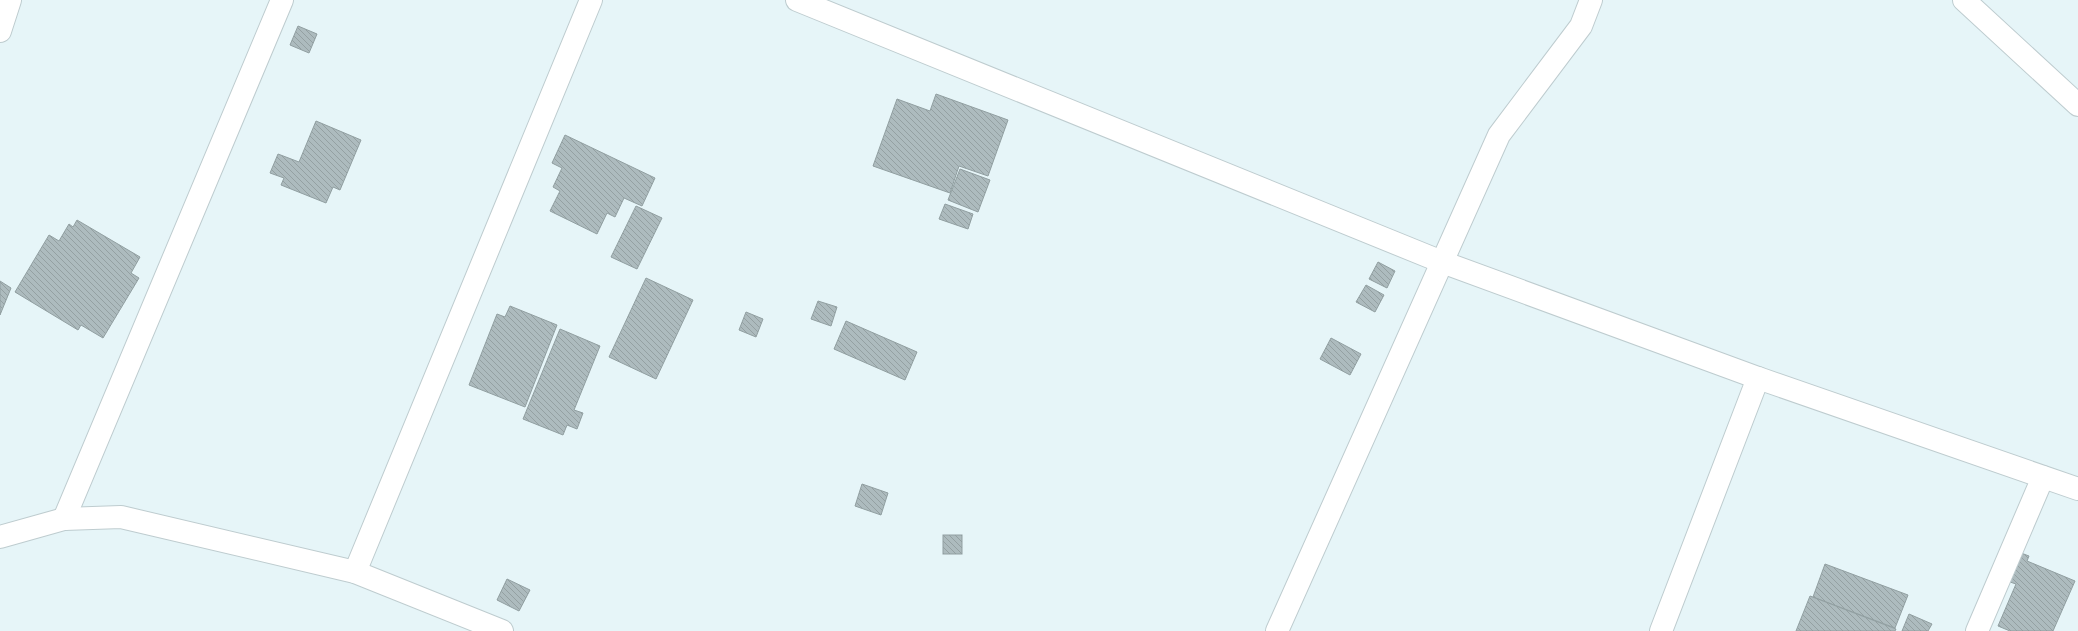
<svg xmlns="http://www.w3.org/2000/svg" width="2078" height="631" font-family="Inter,sans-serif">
	<defs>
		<pattern id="building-back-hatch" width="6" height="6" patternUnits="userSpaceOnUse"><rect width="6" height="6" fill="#adbbbe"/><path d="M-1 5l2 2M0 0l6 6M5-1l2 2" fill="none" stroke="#94a0a2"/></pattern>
	</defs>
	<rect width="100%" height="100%" fill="#e6f5f8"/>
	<g fill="url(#building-back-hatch)" stroke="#919fa1">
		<polygon points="298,26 317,34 309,53 290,45"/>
		<polygon points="936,94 1008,120 988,176 959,166 950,193 873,166 897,99 930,111"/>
		<polygon points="316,121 361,140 340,190 333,187 326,203 281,185 284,178 270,173 278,154 299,162"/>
		<polygon points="565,135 655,178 642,206 624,198 615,217 607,213 597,234 550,211 560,191 553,187 562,168 552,163"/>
		<polygon points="960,169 990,180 978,212 948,200"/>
		<polygon points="945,204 973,214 968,229 939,219"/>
		<polygon points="636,206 662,218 637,269 611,257"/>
		<polygon points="77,220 140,257 131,273 139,278 103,338 81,325 78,330 15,292 49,235 59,241 69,224 73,227"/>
		<polygon points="1378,262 1395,271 1387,288 1369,279"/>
		<polygon points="646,278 693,300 656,379 609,357"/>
		<polygon points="0,281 11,288 0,315"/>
		<polygon points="1366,285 1384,295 1375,312 1356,302"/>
		<polygon points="818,301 837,307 831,326 811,319"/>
		<polygon points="510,306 557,325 525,407 469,385 497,314 505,317"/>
		<polygon points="746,312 763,319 756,337 739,330"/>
		<polygon points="846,321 917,352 905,380 834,349"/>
		<polygon points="560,329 600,346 574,410 583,413 577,429 567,425 563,435 523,419"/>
		<polygon points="1331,338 1361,354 1350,375 1320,359"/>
		<polygon points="862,484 888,493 881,515 855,506"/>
		<rect x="943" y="535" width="19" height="19"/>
		<polygon points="2013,550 2029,556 2027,561 2075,581 2053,631 2010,631 1998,626 2016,584 2001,579"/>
		<polygon points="1825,564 1908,595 1895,628 1813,597"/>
		<polygon points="507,579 530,590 519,611 497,600"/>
		<polygon points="1810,596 1896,629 1895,631 1796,631"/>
		<polygon points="1909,614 1932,624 1928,631 1902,631"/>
	</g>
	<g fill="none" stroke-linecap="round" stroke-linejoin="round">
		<defs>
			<g id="minor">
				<polyline points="797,0 1442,262 1758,378 1661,631"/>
				<polyline points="1964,0 2078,105"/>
				<polyline points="0,31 10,0"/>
				<polyline points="1758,378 2078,489"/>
				<polyline points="64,519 282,0"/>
				<polyline points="0,537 64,519 121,517 355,572 502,631"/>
				<polyline points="355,572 591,0"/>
				<polyline points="1277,631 1499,135 1581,26 1591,0"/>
				<polyline points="1977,631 2043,477"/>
			</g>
		</defs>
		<use href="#minor" stroke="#becccf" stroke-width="24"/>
		<use href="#minor" stroke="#fff" stroke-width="22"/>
	</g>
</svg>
